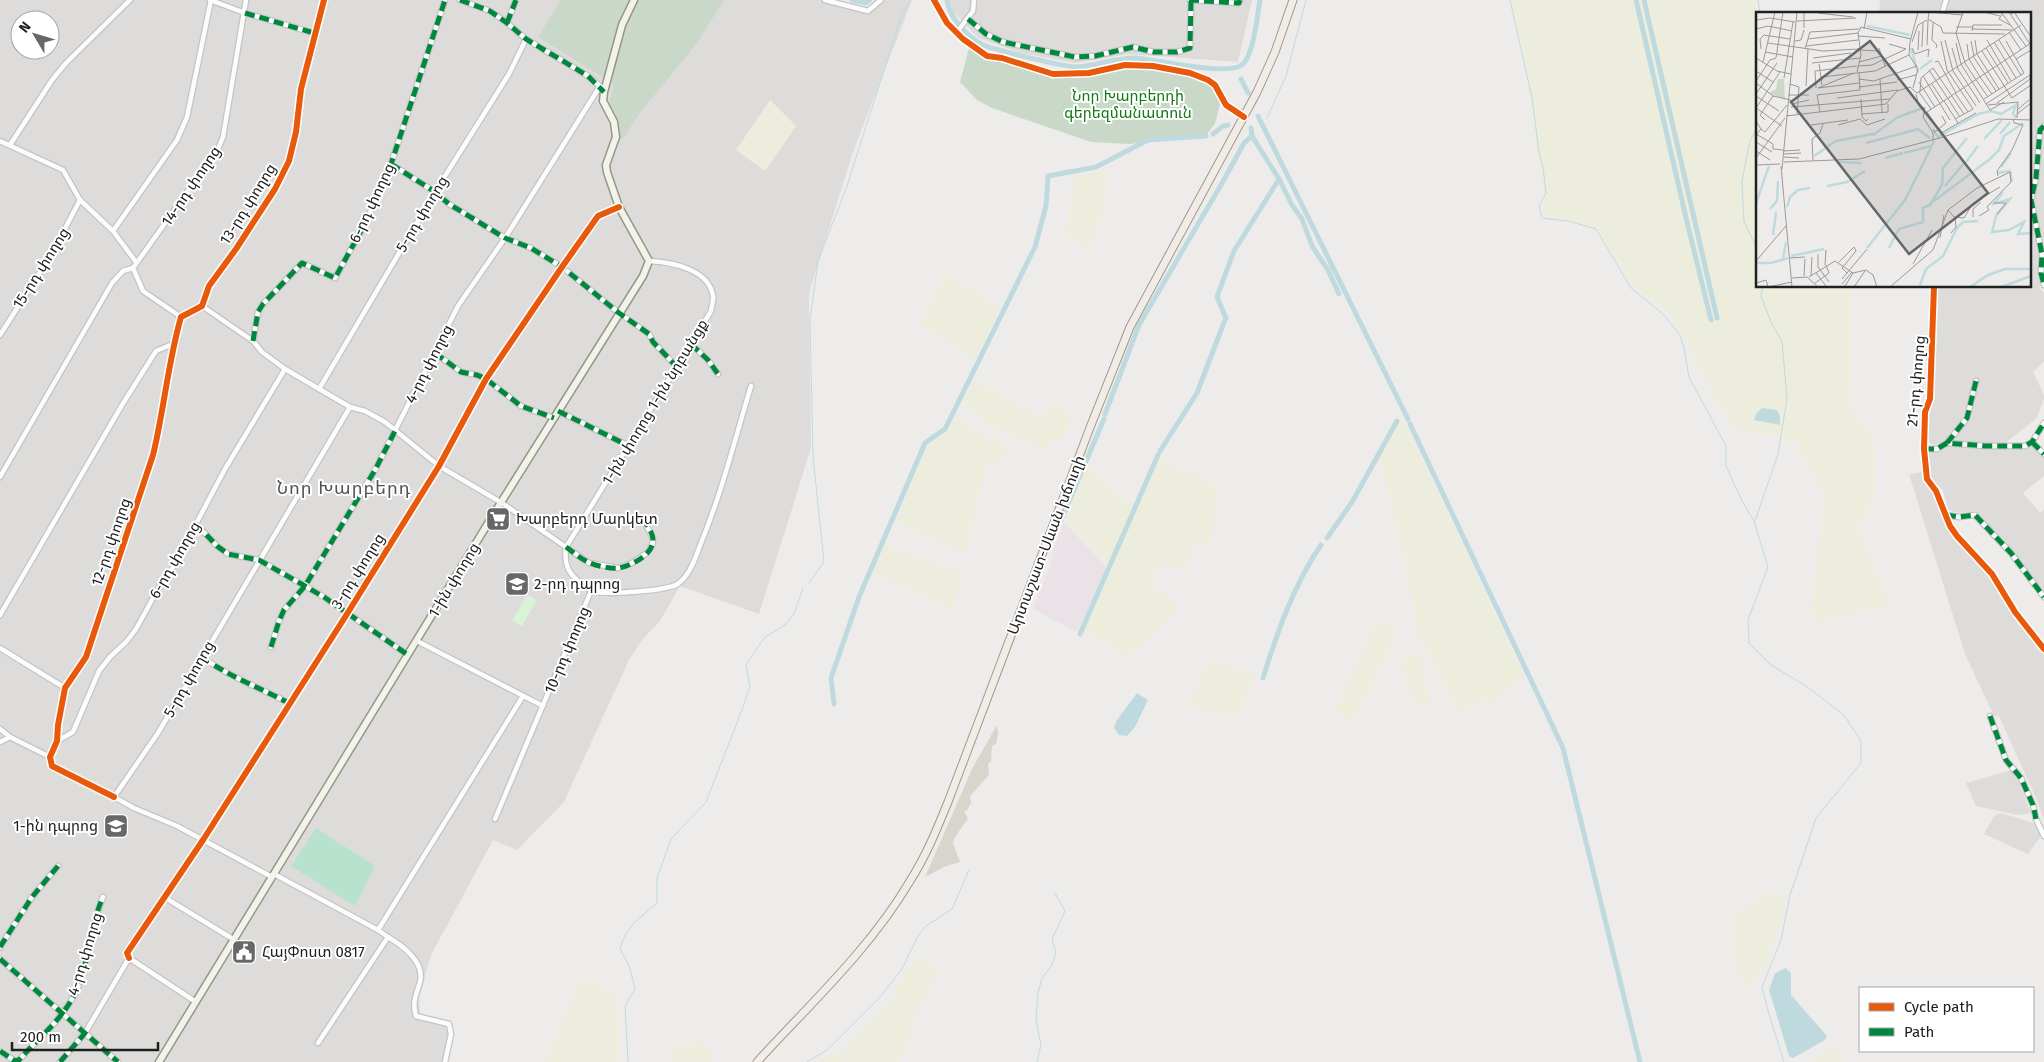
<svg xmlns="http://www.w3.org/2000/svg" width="2044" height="1062" font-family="'Fira Sans','Noto Sans Armenian',sans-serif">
	<rect width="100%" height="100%" fill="#eeecea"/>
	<g fill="#dddcdb" fill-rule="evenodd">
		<path d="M0,0H824L869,11L884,0H912L853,152L809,293L811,448L759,614L680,586L660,621L642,640L629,660L564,802L517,850L493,840L431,955L419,998L420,1014L446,1020L448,1030L445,1062H0ZM20,20H50V50H20Z"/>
		<polygon points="949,0 1252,0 1238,62 1129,54 1075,63 1021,53 978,38 952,10"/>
		<polygon points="1880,0 1943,0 1937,14 1879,14"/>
		<polygon points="1949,0 2044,0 2044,123 2040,125 2030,193 2030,14 1946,14"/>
		<polygon points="2044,129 2044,245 2034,207 2042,131"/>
		<polygon points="2030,205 2040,256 2040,289 2044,293 2044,361 2033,372 2044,395 2044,399 2036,419 2004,444 1956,441 1954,438 1935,445 1927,442 1929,411 1932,404 1937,286 2030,286"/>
		<polygon points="2034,445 2044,457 2044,476 2023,493 2040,513 2044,510 2044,593 2006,542 1975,511 1959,513 1948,510 1943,490 1929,479 1927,454 1952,446 2024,448"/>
		<polygon points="1923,472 1934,489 1948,526 1995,578 2019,617 2044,649 2044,820 2036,798 1999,716 1994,716 1965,654 1909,474"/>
		<polygon points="2012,770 2019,783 2031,813 2018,815 1976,806 1966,783"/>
		<polygon points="2000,813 2034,823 2041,836 2028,854 1984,834 1994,816"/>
	</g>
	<polygon fill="#ebe2e8" points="1064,522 1107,568 1077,632 1033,609 1051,563 1052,553"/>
	<polygon fill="#d7d5cc" points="997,725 998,734 996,744 992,746 991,762 988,763 989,775 970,796 971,803 967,810 964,812 968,818 955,837 953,843 960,862 946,866 925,877 972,769"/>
	<g fill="#ededde">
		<polygon points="1509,0 1755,0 1758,20 1758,143 1755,202 1758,202 1758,286 1852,286 1852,353 1850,407 1876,445 1875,497 1857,525 1889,605 1815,622 1811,607 1825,497 1795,441 1732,428 1671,315 1630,283 1597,228 1546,214 1521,41"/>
		<polygon points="770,100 796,126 765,171 736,150"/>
		<polygon points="1107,169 1103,213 1089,250 1065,234 1075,177"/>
		<polygon points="945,274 1000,308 976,359 920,324"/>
		<polygon points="974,380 1040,417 1052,402 1071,414 1067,432 1045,448 1039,448 991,425 962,405"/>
		<polygon points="955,414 970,428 1010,449 995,464 987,462 965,554 896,521 926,447 947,430"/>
		<polygon points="1394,420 1404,423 1525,676 1494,703 1482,699 1478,704 1458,713 1424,641 1419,639 1404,557 1378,449"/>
		<polygon points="1159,458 1174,467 1202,477 1218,488 1211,548 1196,541 1185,570 1158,563 1151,584 1180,608 1125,658 1110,645 1082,629 1108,567 1064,516 1084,462 1106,485 1133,507"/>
		<polygon points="884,545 960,572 955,609 873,573"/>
		<polygon points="1377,619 1398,633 1352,723 1335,710"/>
		<polygon points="1420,653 1430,703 1417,706 1400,666 1409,655"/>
		<polygon points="1212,659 1256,676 1235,718 1187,705"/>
		<polygon points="1766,893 1785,893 1783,916 1768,958 1753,986 1743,986 1735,962 1733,929 1735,917"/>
		<polygon points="918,957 939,968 921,1003 893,992"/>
		<polygon points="582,977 617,996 620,1054 618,1062 545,1062"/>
		<polygon points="897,995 919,1005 904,1051 898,1062 849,1062 841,1055"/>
		<polygon points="699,1039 714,1056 710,1062 670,1062 676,1043 679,1042 683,1046 687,1044 692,1046"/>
		<polygon points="1834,1047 1843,1062 1809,1062"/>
		<polygon points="833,1052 846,1062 818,1062"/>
	</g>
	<g fill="#c9d8c8">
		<polygon points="561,0 724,0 697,43 638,115 625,136 619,140 618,120 608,106 614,84 538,37"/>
		<polygon points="969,48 1044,72 1087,75 1124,64 1177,72 1212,83 1221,100 1215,124 1205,136 1129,144 1091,142 992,108 977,100 960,82"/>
	</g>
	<polygon fill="#daf2d8" points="527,595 537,600 522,626 512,620"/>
	<polygon fill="#b8e2ce" points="316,828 375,866 355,906 291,866"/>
	<g fill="#bfdadf">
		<polygon points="1762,408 1777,410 1780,416 1780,425 1754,420 1756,414"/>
		<polygon points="1137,693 1148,700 1135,727 1127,736 1119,735 1114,728 1117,720"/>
		<polygon points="1786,968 1791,973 1791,995 1827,1036 1825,1040 1793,1058 1789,1056 1769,990 1775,973"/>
	</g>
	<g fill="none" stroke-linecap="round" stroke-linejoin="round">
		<g stroke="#bfdadf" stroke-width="1">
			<polyline points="1510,0 1532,98 1539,152 1543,167 1546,193 1539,206 1542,218 1568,221 1596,229 1631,288 1663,314 1680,335 1684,348 1689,377 1726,446 1726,466 1742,501 1754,521 1768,567 1748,620 1749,643 1771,665 1806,686 1844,715 1861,741 1861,763 1816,818 1790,895 1781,940 1762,987 1769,1014 1784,1062"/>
			<polyline points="1758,0 1760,14"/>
			<polyline points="1267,118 1286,76 1306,0"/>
			<polyline points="1758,126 1750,141 1742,181 1744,222 1758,250"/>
			<polyline points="1755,521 1778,454 1787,399 1782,342 1771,322 1761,296 1763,286"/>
			<polyline points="809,583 824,562 813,457 810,320 818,261 846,189 899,23 910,0"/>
			<path d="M628,1062L625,1006L635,989L629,965L620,949C625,927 641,917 657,903V878L671,839L706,802L740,715L750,687L746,665L764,638L786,624L794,614L803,588"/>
			<polyline points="807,1062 827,1050 880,997 902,969 918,936 926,926 952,909 969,870"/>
			<polyline points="1037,1062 1041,1045 1036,1019 1038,993 1042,978 1052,965 1056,953 1052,939 1065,911 1055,893"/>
		</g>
		<g stroke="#bfdadf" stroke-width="5">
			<polyline points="852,0 866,3 870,0"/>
			<path d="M947,0C949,17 966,35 981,44C990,49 1065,67 1077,67C1097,66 1117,57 1137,58C1158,60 1227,76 1242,65C1254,55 1257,16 1260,0"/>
			<polyline points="1636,0 1686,218 1711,320"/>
			<polyline points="1644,0 1717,318"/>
			<polyline points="1241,79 1248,93"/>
			<polyline points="1258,116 1408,419"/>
			<polyline points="1251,128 1252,136 1279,179 1292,205 1302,219 1312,246 1328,270 1339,294"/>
			<polyline points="1213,134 1223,126 1228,125"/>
			<polyline points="1105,414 1139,325 1225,178 1244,143 1252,136"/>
			<polyline points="1410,424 1563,748 1640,1062"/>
			<polyline points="1160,451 1197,393 1223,325 1226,318 1217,297 1234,251 1279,179"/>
			<polyline points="1061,520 1104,419"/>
			<polyline points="1327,538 1352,502 1397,421"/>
			<polyline points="1080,634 1158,455"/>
			<path d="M1263,678C1277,633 1294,584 1321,545"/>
			<polyline points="834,704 831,678 859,597 925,443 945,429 1035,247 1046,206 1048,176 1096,167 1148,140 1206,136"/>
		</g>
		<defs>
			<g id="street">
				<polyline points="210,0 245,13 314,33"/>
				<polyline points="460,0 490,11 507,23 526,39 588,76 601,87"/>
				<polyline points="825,0 868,11 881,0"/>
				<polyline points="934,0 947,23 963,39 987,56 1002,58 1053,74 1089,73 1125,65 1153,66 1190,73 1208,80 1215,85 1226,105 1244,117"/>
				<polyline points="1190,0 1239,3 1240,0"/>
				<polyline points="1942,14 1946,0"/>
				<polyline points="968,19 986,34 1003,42 1075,57 1095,56 1133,47 1154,52 1177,52 1190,48 1191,0"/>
				<polyline points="507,23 516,0"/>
				<polyline points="957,32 973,11 974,0"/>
				<polyline points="2044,126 2040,130 2036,178 2031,200 2042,254 2041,273 2044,285"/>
				<polyline points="0,141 63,170 80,200 113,231 136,262"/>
				<polyline points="10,145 52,80 66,63 130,0"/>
				<polyline points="391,164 435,192 449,204 505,238 531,248 562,267 619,313 649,334 653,342 676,366"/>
				<polyline points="113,231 177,140 187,117 211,0"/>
				<path d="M649,261C671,262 709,269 713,296C714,301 711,307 711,311L566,547C564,563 567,573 581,583C585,586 589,590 593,591C606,595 670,591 679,583C691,573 696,556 701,543C722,492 735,439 751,386"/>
				<polyline points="1934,286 1930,399 1925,412 1924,449 1927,479 1936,491 1950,526 1957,536 1992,574 2015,612 2044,649"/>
				<polyline points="202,306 253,341 262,352 285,369 350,407 365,411 385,422 439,466 502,503 589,563 618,568 632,563 647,553 652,546 653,538 643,519"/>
				<polyline points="181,317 143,291 133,268 218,149 223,137 246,0"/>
				<polyline points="0,335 51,255 80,200"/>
				<polyline points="253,341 258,312 263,304 302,263 335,278 366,222 391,164 445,0"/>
				<polyline points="691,344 708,360 718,374"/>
				<polyline points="435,353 461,372 477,375 486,379 521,406 554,418"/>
				<polyline points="319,389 435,192 509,74 526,39"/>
				<polyline points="558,411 629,446"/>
				<polyline points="2032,442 2044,454"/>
				<polyline points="1947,443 1967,418 1976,381"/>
				<polyline points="1924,449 1937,449 1947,443 1986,446 2025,446 2032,442 2044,423"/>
				<polyline points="0,477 112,283 123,271 133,268"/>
				<polyline points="1946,515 1959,517 1975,515 2011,553 2044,597"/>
				<polyline points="196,524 217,546 228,554 259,560 305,586 324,597 408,655"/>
				<polyline points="0,615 122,405 156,351 173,344"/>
				<polyline points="417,641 543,706"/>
				<polyline points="271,647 279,621 284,610 305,586 375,470 458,306 505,238 600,86"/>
				<polyline points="0,648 65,688"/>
				<path d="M202,657C228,676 260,688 289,703"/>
				<polyline points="1990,716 2006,760 2021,778 2033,805 2036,819 2044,836"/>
				<polyline points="0,729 10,737 50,757"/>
				<polyline points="57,741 73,732 99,671 110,657 127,641 136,629 158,589 170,573 225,469 285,369"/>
				<polyline points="0,742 10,737"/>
				<path d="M114,797L52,766L50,757L57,741L58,725L65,688L86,657L153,455C164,410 168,362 181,317L202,306L209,286L236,249L275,189L289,161L296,132L301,89L324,0"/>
				<polyline points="495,819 591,591"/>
				<polyline points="274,874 378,930 388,937 318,1043"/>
				<polyline points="272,877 177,826 134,808 114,797 158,733 350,407"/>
				<polyline points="164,897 233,939"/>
				<polyline points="378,930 523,696"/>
				<path d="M388,937C403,946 425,962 420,982C416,995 412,1003 416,1016L449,1024L451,1034L445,1062"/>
				<polyline points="0,947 32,897 58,866"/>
				<polyline points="129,958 127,953 203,840 347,614 439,466 486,379 562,267 598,216 619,207"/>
				<polyline points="129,958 196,1002"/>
				<polyline points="0,959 118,1062"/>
				<path d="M0,1051L15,1061L19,1060C36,1041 59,1022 72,999C89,970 89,928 103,897"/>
				<polyline points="60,1062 85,1033 129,958"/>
			</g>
			<polyline id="secondary" points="159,1062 490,520 643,276 649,261 619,207 607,172 606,165 616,137 614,122 603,101 604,92 622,25 634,0"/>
			<path id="primary" d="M757,1062C810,1004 870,949 910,881C926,856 937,829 948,802L1091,425L1130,327L1257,92L1275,52L1293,0"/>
		</defs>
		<use href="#street" stroke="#c5c4c4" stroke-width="7"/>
		<use href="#secondary" stroke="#979783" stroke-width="9"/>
		<use href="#primary" stroke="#a39888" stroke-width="9"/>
		<use href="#street" stroke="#fcfcfc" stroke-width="4.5"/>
		<use href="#secondary" stroke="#f3f3ed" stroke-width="6"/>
		<use href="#primary" stroke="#f1ece7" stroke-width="7"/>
		<g stroke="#00873e" stroke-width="5" stroke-dasharray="10 5" stroke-linecap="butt">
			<polyline points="460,0 490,11 507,23 526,39 588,76 604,92"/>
			<polyline points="1189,0 1239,3 1240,0"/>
			<polyline points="245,13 314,33"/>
			<polyline points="968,19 986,34 1003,42 1075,57 1095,56 1133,47 1154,52 1177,52 1190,48 1191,0"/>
			<polyline points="507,23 516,0"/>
			<polyline points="2044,126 2040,130 2036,178 2031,200 2042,254 2041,273 2044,285"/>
			<polyline points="391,164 435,192 449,204 505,238 531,248 562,267 619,313 649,334 653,342 676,366"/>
			<polyline points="253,341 258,312 263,304 302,263 335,278 366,222 391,164 445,0"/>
			<polyline points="691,344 708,360 718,374"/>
			<polyline points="435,353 461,372 477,375 486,379 521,406 554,418"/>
			<polyline points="558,411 629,446"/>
			<polyline points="2032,442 2044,454"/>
			<polyline points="1947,443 1967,418 1976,381"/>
			<polyline points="1924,449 1937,449 1947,443 1986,446 2025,446 2032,442 2044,423"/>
			<polyline points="1946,515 1959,517 1975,515 2011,553 2044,597"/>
			<polyline points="196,524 217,546 228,554 259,560 305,586 324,597 408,655"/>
			<path d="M566,547C573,552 581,559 588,562C596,566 611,569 619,568C632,565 653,555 653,540C653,533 647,525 643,519"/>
			<polyline points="271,647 279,621 284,610 305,586 375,470 395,431"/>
			<path d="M202,657C228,676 260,688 289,703"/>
			<polyline points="1990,716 2006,760 2021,778 2033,805 2036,819"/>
			<polyline points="0,947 32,897 58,866"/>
			<polyline points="0,959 118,1062"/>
			<path d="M0,1051L15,1061L19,1060C36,1041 59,1022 72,999C89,970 89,928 103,897"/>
			<polyline points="60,1062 85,1033"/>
		</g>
		<defs>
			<g id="cycleway">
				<polyline points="934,0 947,23 963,39 987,56 1002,58 1053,74 1089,73 1125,65 1153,66 1190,73 1208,80 1215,85 1226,105 1244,117"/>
				<polyline points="1934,286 1930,399 1925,412 1924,449 1927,479 1936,491 1950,526 1957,536 1992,574 2015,612 2044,649"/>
				<path d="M114,797L52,766L50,757L57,741L58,725L65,688L86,657L153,455C164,410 168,362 181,317L202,306L209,286L236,249L275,189L289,161L296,132L301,89L324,0"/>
				<polyline points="129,958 127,953 203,840 347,614 439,466 486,379 562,267 598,216 619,207"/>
			</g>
		</defs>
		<use href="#cycleway" stroke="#fff" stroke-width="9"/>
		<use href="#cycleway" stroke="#e8590c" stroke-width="6"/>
	</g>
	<defs>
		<symbol id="supermarket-square" viewBox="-11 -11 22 22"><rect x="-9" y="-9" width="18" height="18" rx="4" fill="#686767" stroke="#fff"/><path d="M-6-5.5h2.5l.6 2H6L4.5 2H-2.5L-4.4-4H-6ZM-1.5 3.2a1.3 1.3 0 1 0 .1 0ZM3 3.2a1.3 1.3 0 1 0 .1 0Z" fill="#fff"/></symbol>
		<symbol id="school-square" viewBox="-11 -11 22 22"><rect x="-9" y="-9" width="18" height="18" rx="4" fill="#686767" stroke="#fff"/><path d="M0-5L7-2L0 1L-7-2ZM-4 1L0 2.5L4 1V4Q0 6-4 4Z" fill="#fff"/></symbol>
		<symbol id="civic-square" viewBox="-11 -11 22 22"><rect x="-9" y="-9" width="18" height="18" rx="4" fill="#686767" stroke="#fff"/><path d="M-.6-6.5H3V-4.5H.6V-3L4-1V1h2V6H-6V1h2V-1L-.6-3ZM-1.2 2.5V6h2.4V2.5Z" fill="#fff"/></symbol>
	</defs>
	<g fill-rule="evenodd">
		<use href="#supermarket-square" x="484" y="505" width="28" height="28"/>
		<use href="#school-square" x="503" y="570" width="28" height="28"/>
		<use href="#school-square" x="102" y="812" width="28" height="28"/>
		<use href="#civic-square" x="230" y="938" width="28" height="28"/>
	</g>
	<g text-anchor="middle" stroke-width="4" stroke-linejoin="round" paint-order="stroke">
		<g font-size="15" fill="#147917" stroke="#fff">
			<text x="1128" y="101">Նոր Խարբերդի<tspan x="1128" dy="17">գերեզմանատուն</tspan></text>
		</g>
		<g font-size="15" fill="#202020" stroke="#fff">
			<text transform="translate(191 186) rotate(-56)" y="5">14-րդ փողոց</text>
			<text transform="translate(372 203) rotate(-65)" y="5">6-րդ փողոց</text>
			<text transform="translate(248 204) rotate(-58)" y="5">13-րդ փողոց</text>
			<text transform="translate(422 214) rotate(-59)" y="5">5-րդ փողոց</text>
			<text transform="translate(41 268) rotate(-58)" y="5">15-րդ փողոց</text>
			<text transform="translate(429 364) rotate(-63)" y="5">4-րդ փողոց</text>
			<text transform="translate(1916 381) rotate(-85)" y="5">21-րդ փողոց</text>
			<text transform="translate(655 402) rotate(-59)" y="5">1-ին փողոց 1-ին նրբանցք</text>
			<text transform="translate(111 542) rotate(-71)" y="5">12-րդ փողոց</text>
			<text transform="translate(1046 545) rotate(-69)" y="5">Արտաշատ-Սևան խճուղի</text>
			<text transform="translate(175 560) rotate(-60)" y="5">6-րդ փողոց</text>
			<text transform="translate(358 571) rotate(-58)" y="5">3-րդ փողոց</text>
			<text transform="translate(454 580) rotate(-59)" y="5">1-ին փողոց</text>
			<text transform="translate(567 650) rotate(-67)" y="5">10-րդ փողոց</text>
			<text transform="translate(189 679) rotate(-60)" y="5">5-րդ փողոց</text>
			<text transform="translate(85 954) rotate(-73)" y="5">4-րդ փողոց</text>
		</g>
		<g font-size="15" fill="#202020" stroke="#fff" text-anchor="start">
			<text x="516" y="524">Խարբերդ Մարկետ</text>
			<text x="534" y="589">2-րդ դպրոց</text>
			<text x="98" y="831" text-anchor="end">1-ին դպրոց</text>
			<text x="262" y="957">ՀայՓոստ 0817</text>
		</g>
		<g font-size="18" letter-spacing="1" fill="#535353" stroke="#fff">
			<text x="344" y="494">Նոր Խարբերդ</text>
		</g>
	</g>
	<g transform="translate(1756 12)">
		<rect width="275" height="275" fill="#eeecea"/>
		<path d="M22,67H28L29,88L13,81L20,77Z" fill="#c9d8c8"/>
		<path fill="none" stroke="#bfdadf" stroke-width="2.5" d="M111,14L154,23M155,36L162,61M164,57L176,48M177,119L182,125L222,102L235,99L245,102L260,93L257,101L260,106M244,122L254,110M117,123L142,105L167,96M228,127L246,108M110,131L162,117L174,126M148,141L175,134M58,144L80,129L117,122M129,146L147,141M82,150L105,151M210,150L222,134M245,155L255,141M164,158L178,129M241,161L254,159L256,170M71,174L91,170L109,159M189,174L209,150M247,180L238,192L254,187L240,204L236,220L253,218L268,210L262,222L275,221M178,189L234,147L243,138L248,124L267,111M0,191L13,154M31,195L34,185L42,178L54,176M14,197L21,189L22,169M17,223L20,200M111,236L149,188L164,158M133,236L143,217L167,210V196L174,193L186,173L187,156L211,126M35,244L68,237M27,247L30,230M1,251H15L32,246M164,273L170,257L187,244L201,216L207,210L222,209M214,275L232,263L249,257H275M245,275L275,264"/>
		<path fill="none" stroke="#9c9a99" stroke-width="1" d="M228,0L244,4M245,0L270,34M253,0L274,32M62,1L97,5M246,2L243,7L254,13M255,2L258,0L275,25M172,7L185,15L187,21L249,22M172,7L173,0L207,3M0,8L14,6L39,10M41,9L100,6M177,11L176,28L181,33L180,36M200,15H216M48,16V0M0,17L12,14L36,19M108,17L111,0M216,17L256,18M216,19L217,13H246M253,20L265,38M200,21L209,51L220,68M200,21L207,0M102,24L129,26M52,27L102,21M189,28L197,59L220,94M219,28L221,42L243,77M231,28L255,69M243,28L265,63M39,29L45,28L48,18M185,29L191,58L217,97L199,107M215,29L218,44M156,30L162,13L171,8M238,30L260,66M12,31L67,39L103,37M200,31L205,52M133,32L150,37M211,32L213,47L224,65M171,33L172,8M50,34L102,28M166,35L167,11M123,36L129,54M156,36L159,42L173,37L172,45M196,36L202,57L224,91M230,36L252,71M5,37L4,27L8,23L34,27M49,37L54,20L103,17M103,38L124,39M162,38L163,19M226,39L256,86M9,40L37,45M217,44L240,79M0,46L21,59L35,62M20,46L27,0M57,46L95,41M260,47L275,38M7,50L19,0M103,50L126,44M179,50L182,49L200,81M56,51L104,46M63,52L66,73M205,52L234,98L248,90M102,54L116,53L150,37M173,58L204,105M0,59L17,70M101,60L105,43L102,21L105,15L155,27M103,61L104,78M167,64L194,108M65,65L119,59L153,43M224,65L236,82M28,66L37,10M103,67L118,69L161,54M124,67L126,100M141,68L160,63M220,68L232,85M0,69L14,48L20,46M163,70L179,95M0,71L17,84L4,103L9,108M34,72L43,75L41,102M176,72L187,89M50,74L52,37M103,75L141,70M60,76L59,59L101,54M62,76L103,71M62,76L98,61M157,76L162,57L153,43L154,30L162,0M163,80L175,97M164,80L165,66L177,56L208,102M161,81L265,13M199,81L212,100M0,82L21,51M160,82L163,94L169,96L167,105L177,121V128M32,83H53M0,84L23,99M17,84L35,88L36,92L53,88M81,86L142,78M256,86L275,73M105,87L106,105L110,109L112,107M228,87L268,61L250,29M188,89L202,111M241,91L274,67L275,55M230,92L274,63M232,93L262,90L261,106M35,95L134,87M0,96L24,60M0,96L26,114M261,98L273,88M64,100L61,83L104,78M171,100L185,121L220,101M106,102L132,100V92M168,102L275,31M261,102L275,91M30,104L130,92L141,79L154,75L161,81M104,107L111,113L129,107M0,109L5,117L0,123M55,113L92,108M82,113L104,107M5,117L9,120L31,93M177,117L179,120L190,111L186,104M0,122L17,132V137L27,138M0,130L16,140M0,139L14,148M27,139L44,138M28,142L45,141M28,145L43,146M0,146L29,106M57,148L56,127L64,121L67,112M28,150L103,147L184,126L242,107L275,108M0,153L24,152M25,154L36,275M26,157L41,0M242,164L241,159L256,138L267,113L258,111L257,107M237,191H250L241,202M192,198L198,205L208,206L217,191L244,175M217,205V197L225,190M195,221L200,215L199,205M184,226L188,203M62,242V255L73,270M34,246L49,245M0,249L30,214M83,250L98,235L100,239L86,256L91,261M157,252L176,218M69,253L70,238M60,261L70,274M48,264L49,247M55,264L56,245M53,265L79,249L97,261M36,266L51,265L62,275M86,267L111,237M0,271L10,268L12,275M59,271L73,261L70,253M86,272L96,260M89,274L97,261L110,258L117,263L121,275M12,275L36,270M98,275L109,259M134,275L177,238L192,198L221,176L254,160L255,170L231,195L233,198L223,204"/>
		<path fill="#686767" fill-opacity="0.15" stroke="#686767" stroke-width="2.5" d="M114,29L232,181L153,242L35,90Z"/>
		<rect width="275" height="275" fill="none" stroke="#202020" stroke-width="2.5"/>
	</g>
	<rect x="1859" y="987" width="175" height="65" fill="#ffffff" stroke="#a6a6a6"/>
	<rect x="1869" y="1003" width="25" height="8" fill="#e8590c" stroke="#a6a6a6"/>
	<text x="1904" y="1012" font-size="15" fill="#202020">Cycle path</text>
	<rect x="1869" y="1028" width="25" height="8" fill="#00873e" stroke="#a6a6a6"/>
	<text x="1904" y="1037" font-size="15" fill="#202020">Path</text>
	<g transform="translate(35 35) rotate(308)"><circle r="24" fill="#ffffff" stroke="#a6a6a6"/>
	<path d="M0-4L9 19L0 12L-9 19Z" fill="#686767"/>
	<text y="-8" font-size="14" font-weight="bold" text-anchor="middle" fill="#202020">N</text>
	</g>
	<path d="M12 1042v8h146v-8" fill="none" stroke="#202020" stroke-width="2.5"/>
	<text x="20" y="1042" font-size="15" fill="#202020" stroke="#ffffff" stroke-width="4" paint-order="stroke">200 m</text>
</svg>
